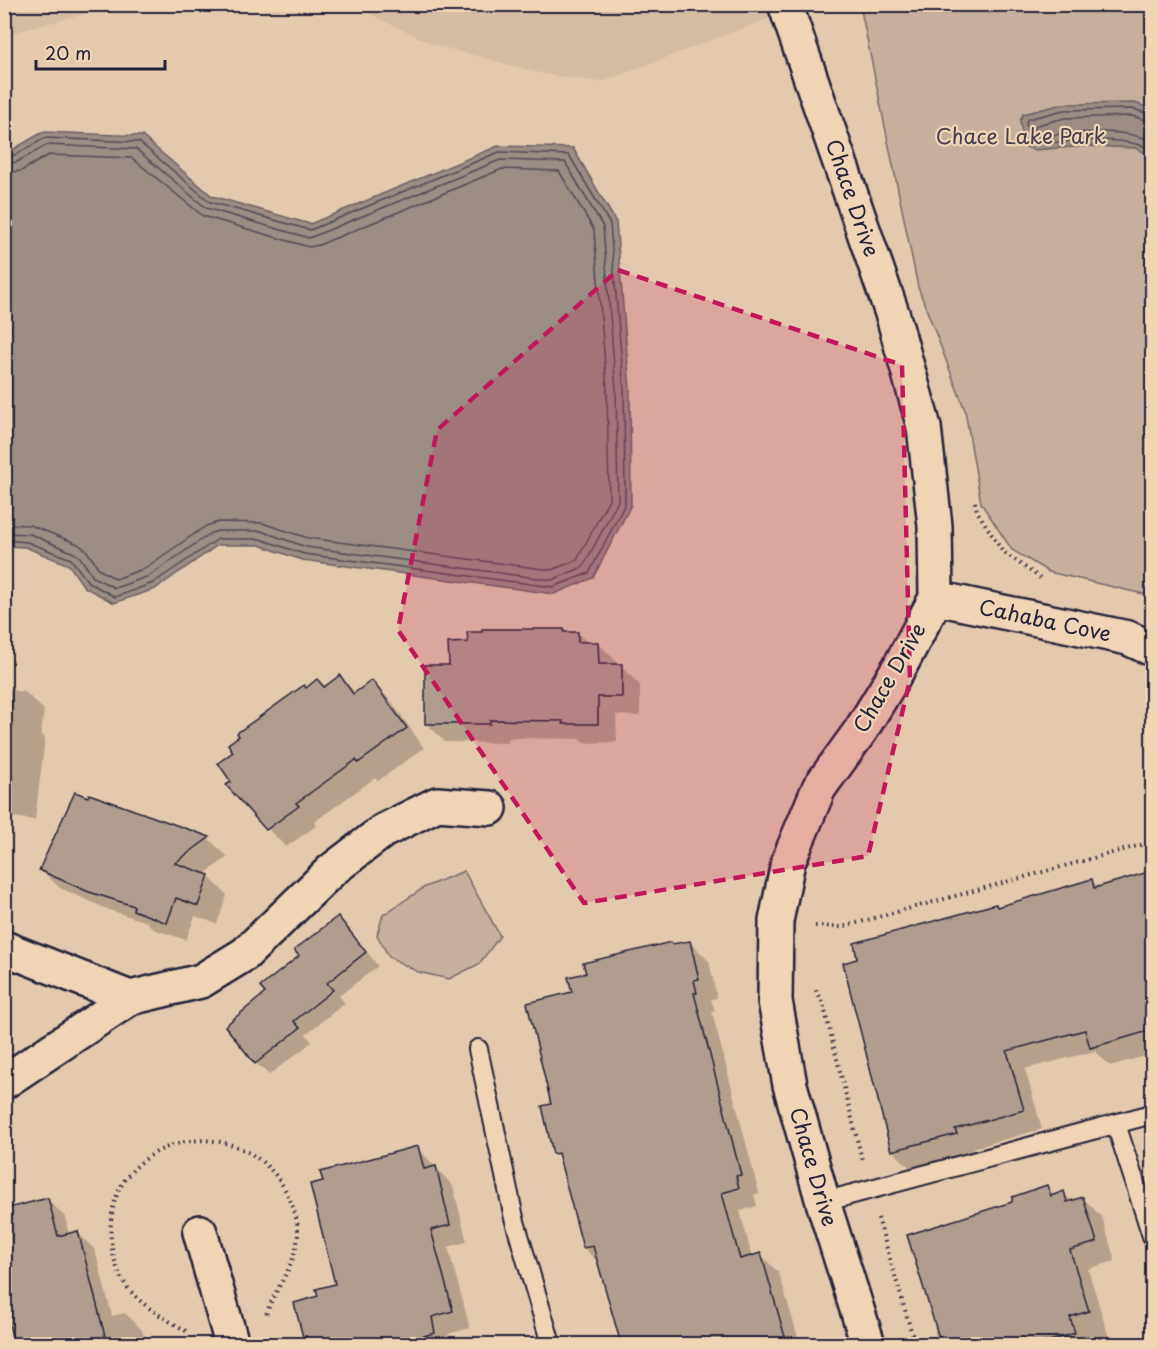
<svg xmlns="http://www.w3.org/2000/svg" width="1157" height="1349" font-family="'Playpen Sans',sans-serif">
	<rect width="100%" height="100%" fill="#e3c9ae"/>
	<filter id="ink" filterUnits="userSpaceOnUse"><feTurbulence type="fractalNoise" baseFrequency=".0167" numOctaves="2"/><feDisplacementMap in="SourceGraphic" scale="12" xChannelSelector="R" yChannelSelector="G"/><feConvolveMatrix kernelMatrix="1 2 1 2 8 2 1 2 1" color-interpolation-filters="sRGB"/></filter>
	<g filter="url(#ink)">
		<g fill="#d4bca5">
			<polygon points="99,4 101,9 5,35 5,5"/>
			<polygon points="351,5 803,5 602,82 544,74 435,45"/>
		</g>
		<g fill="#c6b09d" stroke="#74696c" stroke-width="1.5">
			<polygon points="860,5 1152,5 1152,596 1049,572 1012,550 981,503 965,410 918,287"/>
			<polygon points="464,871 500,936 479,964 449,979 418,972 389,957 377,935 383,915 425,887"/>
		</g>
		<g fill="#9b8c84" stroke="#6b6267" stroke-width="1.5">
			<polygon points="1135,103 1152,109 1152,156 1135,148 1087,146 1033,150 1024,146 1020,121 1023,114 1063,104"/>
			<polygon points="43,132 142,136 212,196 310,224 498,146 573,148 616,222 630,389 631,505 593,578 554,594 302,560 259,545 218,545 155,589 114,603 84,587 69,565 25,547 5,546 5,151 12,150"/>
		</g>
		<g fill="#0003">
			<polygon points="563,631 566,633 578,633 588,643 598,643 617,662 617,666 621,666 640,685 640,716 616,715 617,742 583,743 580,739 508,738 508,743 445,742 426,723 450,667 470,644"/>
			<polygon points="339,677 356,693 372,682 391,701 424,748 378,781 375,778 314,822 316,826 286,847 267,828 306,689 324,689"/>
			<polygon points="4,684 10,690 25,692 44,710 41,734 45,738 35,820 4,816"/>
			<polygon points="90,796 209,839 228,857 203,875 208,876 227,895 217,924 195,916 186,940 153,929 147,922 109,910 60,888 41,870"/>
			<polygon points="1152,873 1152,1054 1110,1066 1095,1051 1025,1069 1042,1129 973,1148 974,1152 911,1169 892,1150 998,908 1091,880 1099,888"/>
			<polygon points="338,918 350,930 378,966 339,996 345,1003 306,1034 312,1042 269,1075 256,1063 267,994"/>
			<polygon points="690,942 709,961 717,998 711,999 715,1011 712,1012 759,1193 754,1195 757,1206 740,1211 752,1257 760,1254 779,1273 800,1344 623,1344 599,1263 584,1248 561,1159 555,1153 552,1105 574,993 673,945"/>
			<polygon points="418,1148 453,1186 467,1242 448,1247 470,1328 448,1334 451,1344 306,1344 296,1304 320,1297 337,1285"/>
			<polygon points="1047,1187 1056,1196 1064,1193 1072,1202 1083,1198 1102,1217 1115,1261 1088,1269 1111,1344 939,1344 934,1331 938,1330 1014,1203"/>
			<polygon points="48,1200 65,1217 69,1235 78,1233 95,1250 112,1316 125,1313 142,1330 146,1344 7,1344 15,1342"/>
		</g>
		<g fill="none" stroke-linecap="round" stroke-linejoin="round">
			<g stroke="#524c58" stroke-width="1.5">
				<path d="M1152,115L1133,109L1064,110L1028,119L1026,122L1029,141L1033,144C1072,142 1116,134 1152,149"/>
				<path d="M1152,122L1132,116L1065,118L1037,125L1035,128V134L1038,136C1075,134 1118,126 1152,141"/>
				<polyline points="4,156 15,155 45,138 139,142 210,202 310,230 499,152 569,155 610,224 624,390 625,504 589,573 553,587 304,554 260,539 218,539 153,583 115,597 88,582 71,559 27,542 4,540"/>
				<polyline points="4,164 17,162 47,145 136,149 206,208 309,238 500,160 565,162 603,227 616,390 618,501 583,567 552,580 306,547 261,531 218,531 211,533 149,576 115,588 93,577 80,557 74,553 30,534 4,533"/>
				<polyline points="4,173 21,171 49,155 132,158 203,216 309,247 319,245 502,169 559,171 594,230 607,390 609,499 577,560 551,570 308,538 262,523 219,522 206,526 145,568 116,579 100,570 86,550 78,544 30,525 4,524"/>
			</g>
		</g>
		<g fill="#b09d90" stroke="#22223b" stroke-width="1.5">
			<polygon points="482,629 564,629 564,632 578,632 578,642 598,642 599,664 622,664 622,697 598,697 598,724 563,724 563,721 490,720 490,724 425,724 425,665 449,665 448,643 468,642 467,632 482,632"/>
			<polygon points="340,675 353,694 372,680 407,728 358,763 356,760 296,803 299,806 266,830 226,785 231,782 218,763 233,752 228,744 239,736 237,733 304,685 306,688 317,679 324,687"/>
			<polygon points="75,792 88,797 89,794 210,837 175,863 209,875 198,906 176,898 167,923 133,910 134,906 89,892 39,870"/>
			<polygon points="1152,871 1152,1030 1090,1048 1085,1030 1007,1051 1024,1110 955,1129 957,1134 891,1151 843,963 857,959 854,943 996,904 997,907 1092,879 1094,888"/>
			<polygon points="338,916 366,952 327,983 333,990 294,1021 300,1028 255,1064 225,1026 265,993 260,987 299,956 294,950"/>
			<polygon points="690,941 699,979 694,980 697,993 694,993 741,1175 736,1176 739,1188 722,1193 740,1259 761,1253 787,1344 621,1344 593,1246 583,1248 558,1153 553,1154 542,1106 551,1104 527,1003 572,992 568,977 586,973 583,963 671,942 672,944"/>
			<polygon points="418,1146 424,1169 436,1166 450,1225 431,1230 453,1311 432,1317 435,1333 392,1344 308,1344 306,1336 303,1337 294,1303 318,1296 316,1289 335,1284 310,1184 323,1181 320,1172"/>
			<polygon points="1047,1185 1051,1196 1064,1191 1067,1202 1083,1197 1097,1242 1070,1250 1089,1311 1070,1317 1075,1333 1040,1344 941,1344 907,1235 1012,1202 1012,1197"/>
			<polygon points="48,1198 58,1236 78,1231 107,1344 14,1344 4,1305 4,1209"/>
		</g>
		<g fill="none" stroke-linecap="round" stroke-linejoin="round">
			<defs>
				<g id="service">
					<polyline points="478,1049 514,1218 551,1344"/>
					<polyline points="1116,1124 1152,1236"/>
					<polyline points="823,1202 1152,1114"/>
				</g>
				<g id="minor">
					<polyline points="785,4 893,316 924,427 935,526 936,598 900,666 861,730 819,788 788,862 776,921 775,1001 790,1085 823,1202 868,1344"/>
					<polyline points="936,598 1128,638 1152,649"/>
					<polyline points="4,948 130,998"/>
					<polyline points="4,1082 130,998 201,981 245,954 332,870 383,831 437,804 490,808"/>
					<polyline points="200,1232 232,1344"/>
				</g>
			</defs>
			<use href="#service" stroke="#22223b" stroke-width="22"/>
			<use href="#minor" stroke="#22223b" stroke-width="38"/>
			<g stroke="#22223b" stroke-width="4" stroke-dasharray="1.5 4.5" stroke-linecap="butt">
				<polyline points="975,502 977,511 1002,551 1040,578"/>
				<polyline points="815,926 842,927 1152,842"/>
				<polyline points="816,990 823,1003 862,1159"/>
				<polyline points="878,1218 915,1344"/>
				<path d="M186,1331C165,1318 144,1308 128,1288C105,1258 104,1202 130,1173C168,1131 232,1129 271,1170C285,1184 299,1215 298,1235C295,1269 276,1285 266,1315"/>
			</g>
			<use href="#service" stroke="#efd4b6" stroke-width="18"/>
			<use href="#minor" stroke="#efd4b6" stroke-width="33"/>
		</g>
	</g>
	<path fill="#c2185b" fill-opacity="0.2" stroke="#c2185b" stroke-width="4.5" stroke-dasharray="12 8" stroke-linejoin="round" d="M618,270L902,365L910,680L868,856L584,903L398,630L437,430Z"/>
	<g text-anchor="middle" stroke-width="4.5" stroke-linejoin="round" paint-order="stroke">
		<g font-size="21" fill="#433e4f" stroke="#efd4b6">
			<text x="1021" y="144">Chace Lake Park</text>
		</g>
		<g font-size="21" fill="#22223b" stroke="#efd4b6">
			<text transform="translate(852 198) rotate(71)" y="7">Chace Drive</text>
			<text transform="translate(1045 621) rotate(12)" y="7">Cahaba Cove</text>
			<text transform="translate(890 678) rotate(-60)" y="7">Chace Drive</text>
			<text transform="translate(813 1167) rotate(74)" y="7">Chace Drive</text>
		</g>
	</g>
	<rect width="1157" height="1349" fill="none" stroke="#efd4b6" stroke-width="24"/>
	<rect x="12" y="12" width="1133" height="1325" fill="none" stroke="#22223b" stroke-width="2" filter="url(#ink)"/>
	<path d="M36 60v9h129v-9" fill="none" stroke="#22223b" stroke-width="3"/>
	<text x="45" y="60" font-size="18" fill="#22223b" stroke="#efd4b6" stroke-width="4.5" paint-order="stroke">20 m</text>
</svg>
